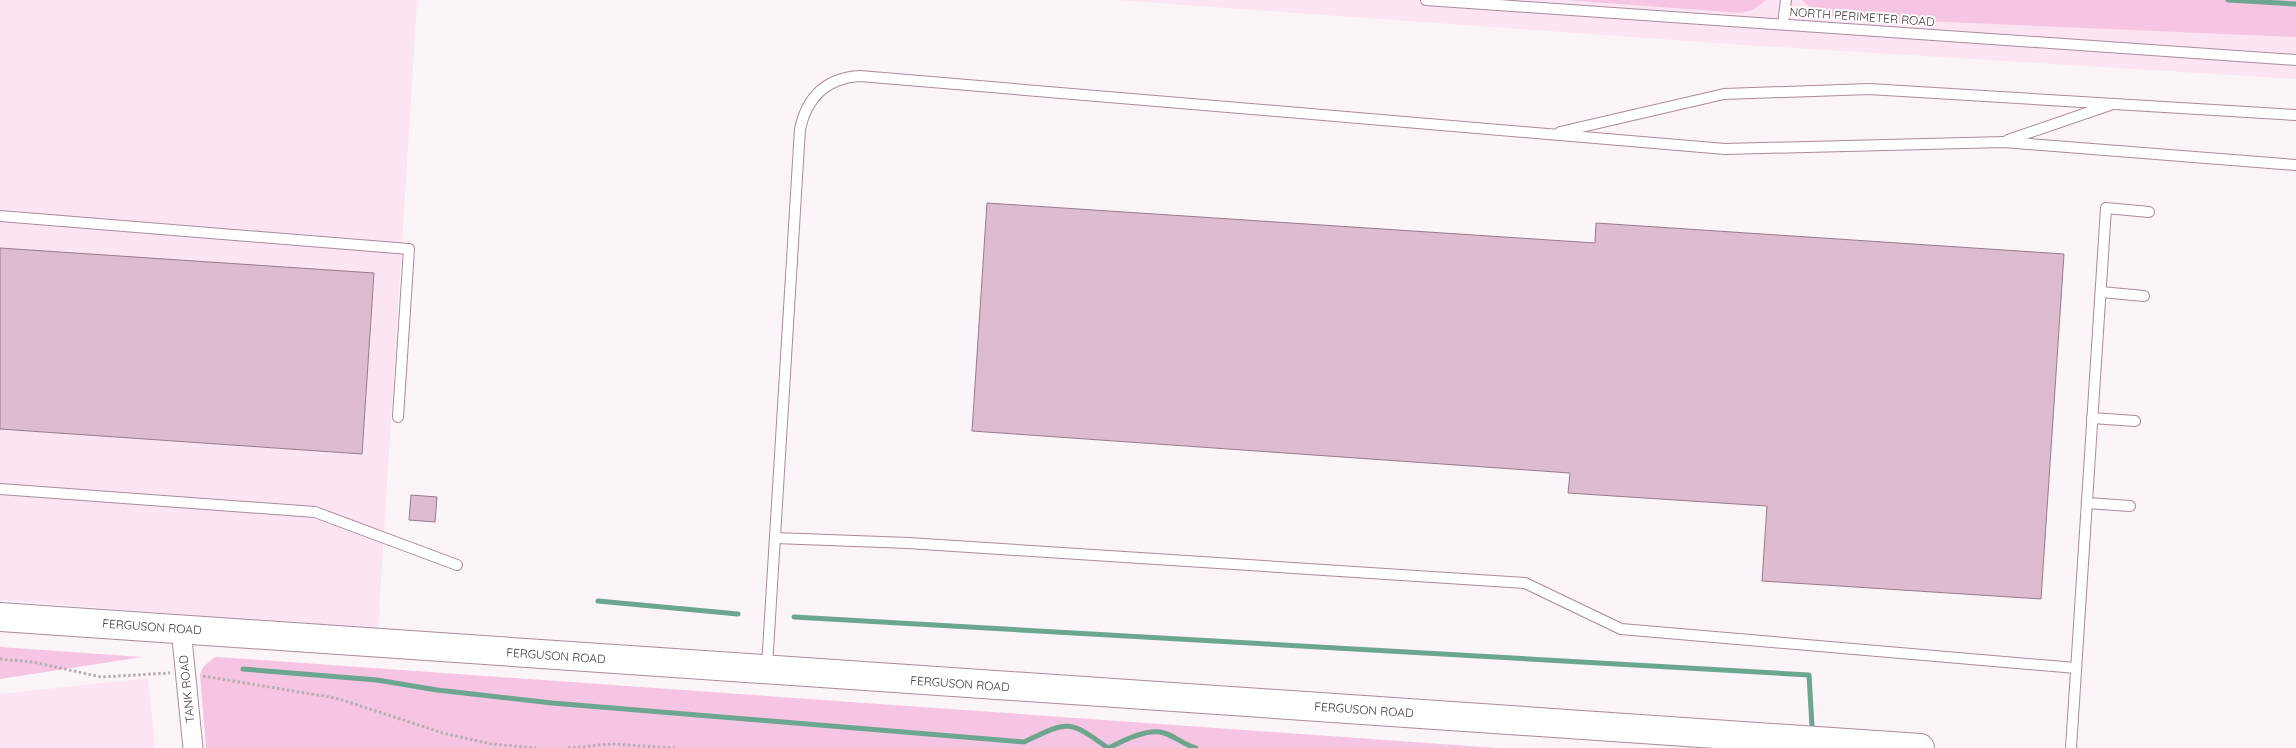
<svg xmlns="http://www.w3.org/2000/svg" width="2296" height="748" font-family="Quicksand,sans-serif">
	<rect width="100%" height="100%" fill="#fbf4f8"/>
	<g fill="#fde4f3">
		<polygon points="0,0 417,0 378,631 0,600"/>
		<polygon points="1117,0 2296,0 2296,79 1729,44"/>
		<polygon points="148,678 155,748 0,748 0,694"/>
	</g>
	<g fill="#f6c5e3">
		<polygon points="1565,0 1766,0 1754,9 1742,13"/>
		<polygon points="1802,0 2296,0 2296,37 1827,17 1815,12"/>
		<polygon points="0,647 142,657 0,679"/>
		<polygon points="215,657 233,658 1498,748 206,748 200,675 203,667"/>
	</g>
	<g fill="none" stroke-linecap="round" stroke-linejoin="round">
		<g stroke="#6ca590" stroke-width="5">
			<polyline points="2228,0 2296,4"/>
			<polyline points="598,601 738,614"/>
			<polyline points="794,617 1809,675 1812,726"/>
			<path d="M243,669L377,680L437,690L552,703L1024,742C1068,721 1068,719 1108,748"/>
			<path d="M1109,748C1122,741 1149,728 1164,733C1175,736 1184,745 1196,748"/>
		</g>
	</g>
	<g fill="#ddbcd0" stroke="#987a8d">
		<polygon points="987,203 1595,243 1596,223 2064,254 2041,599 1762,581 1767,506 1568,493 1570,473 972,431"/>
		<polygon points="0,248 374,273 362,454 0,429"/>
		<polygon points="411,495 437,497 435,522 409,520"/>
	</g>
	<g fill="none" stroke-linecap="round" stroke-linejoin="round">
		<defs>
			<g id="lane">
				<polyline points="1426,0 2296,60"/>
				<polyline points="1783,24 1786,0"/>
				<polyline points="1560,132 1724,94 1869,89 2296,115"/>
				<polyline points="2008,140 2110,105"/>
				<polyline points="0,216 409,249 398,417"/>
				<polyline points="2101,292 2144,296"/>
				<polyline points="2092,418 2135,421"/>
				<polyline points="0,489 315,512 457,565"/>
				<polyline points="2087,503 2130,506"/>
				<polyline points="775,538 908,543 1525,583 1621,629 2076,668"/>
				<path d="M767,667L800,129C807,97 826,78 860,76L1725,149L2004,142L2296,165"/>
				<polyline points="2071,748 2106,208 2149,212"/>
			</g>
			<polyline id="street" points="181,629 193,748"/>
			<polyline id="secondary" points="0,617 1920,748"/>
		</defs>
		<use href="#lane" stroke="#aa8b9e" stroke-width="12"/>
		<use href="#street" stroke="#aa8b9e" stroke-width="21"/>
		<use href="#secondary" stroke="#aa8b9e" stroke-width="30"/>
		<g stroke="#b7aeb3" stroke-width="3" stroke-dasharray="2.5 2.5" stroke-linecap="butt">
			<polyline points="0,659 33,662 101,677 170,673"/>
			<polyline points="203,676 336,698 443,733 491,744 536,748"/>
			<polyline points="568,748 612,744 675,748"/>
		</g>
		<use href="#lane" stroke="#fff" stroke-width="10"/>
		<use href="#street" stroke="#fff" stroke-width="19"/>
		<use href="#secondary" stroke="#fff" stroke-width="28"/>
	</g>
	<g text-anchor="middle" stroke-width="4" stroke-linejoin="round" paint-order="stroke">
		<g font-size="12" fill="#44363e" stroke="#fff">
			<text transform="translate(1862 17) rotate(4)" y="4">NORTH PERIMETER ROAD</text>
			<text transform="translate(152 627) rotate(4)" y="4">FERGUSON ROAD</text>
			<text transform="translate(556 656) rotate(4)" y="4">FERGUSON ROAD</text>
			<text transform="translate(960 684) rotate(4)" y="4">FERGUSON ROAD</text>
			<text transform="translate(187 689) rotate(-96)" y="4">TANK ROAD</text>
			<text transform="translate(1364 710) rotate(4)" y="4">FERGUSON ROAD</text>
		</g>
	</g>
</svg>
